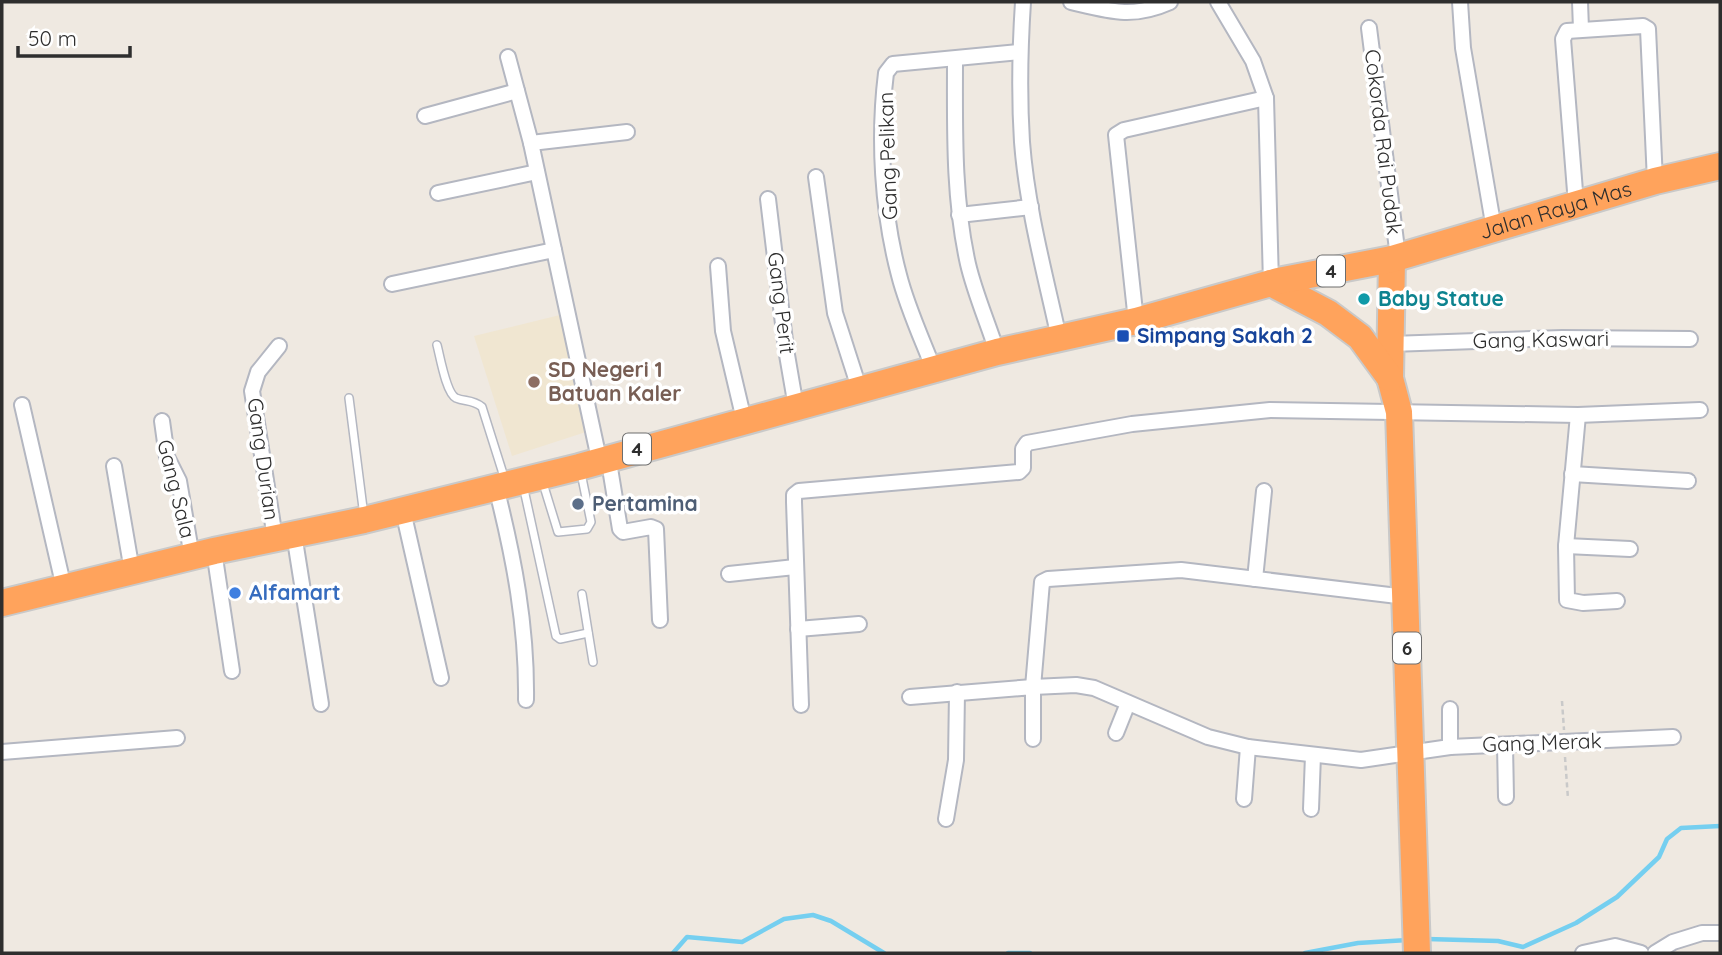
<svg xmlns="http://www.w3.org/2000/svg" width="1722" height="955" font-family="Quicksand,sans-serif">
	<rect width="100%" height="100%" fill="#efe9e1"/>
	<polygon fill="#f0e6d1" points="564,314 589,431 512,456 474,336"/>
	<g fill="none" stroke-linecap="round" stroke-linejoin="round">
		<g stroke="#75cff0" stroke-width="4.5">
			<polyline points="1427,939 1498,941 1523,947 1576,923 1617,897 1659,857 1667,839 1681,828 1720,826"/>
			<polyline points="673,953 687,937 742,942 784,919 813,915 831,921 884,953"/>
			<polyline points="1008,953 1030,953"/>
			<polyline points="1305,953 1358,943 1408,940"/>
		</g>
		<defs>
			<g id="lane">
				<path d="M437,345C440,356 446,393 456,398C465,402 472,399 482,407L505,480"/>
				<polyline points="349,398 364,516"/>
				<polyline points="542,480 558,532 587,529 591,522 581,473"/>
				<polyline points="523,485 556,636 560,639 588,633"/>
				<polyline points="582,594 593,662"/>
			</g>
			<g id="street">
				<path d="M1023,2C1020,48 1019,95 1022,142C1027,208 1045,274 1059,338"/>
				<path d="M1071,2C1109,11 1132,19 1170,2"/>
				<polyline points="1218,2 1253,61 1266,98 1271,283"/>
				<polyline points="1460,2 1463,48 1494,229"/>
				<polyline points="1580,2 1581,29"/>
				<polyline points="1369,28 1398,257"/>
				<polyline points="508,57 531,143 599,459"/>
				<path d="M955,59C955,127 953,197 968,264C975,294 988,323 997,352"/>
				<polyline points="425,116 517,91"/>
				<polyline points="531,143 627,132"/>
				<polyline points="816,177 835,313 860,391"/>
				<polyline points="438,193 537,172"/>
				<polyline points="768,199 786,349 796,407"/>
				<polyline points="1576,204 1563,39 1567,31 1643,26 1648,29 1655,181"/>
				<polyline points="959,215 1031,207"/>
				<polyline points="718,266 723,331 744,420"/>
				<polyline points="392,284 554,250"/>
				<polyline points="1136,321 1116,135 1124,130 1266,98"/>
				<polyline points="1391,344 1562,338 1690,339"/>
				<path d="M934,370C922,339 907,307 899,275C882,211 878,138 886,73L893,64L1019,52"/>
				<polyline points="22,405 64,588"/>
				<polyline points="1578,415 1566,546 1567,600 1583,603 1617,601"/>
				<polyline points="162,421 167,457 179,481 192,557"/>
				<polyline points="608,456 620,529 623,532 651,527 656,529 660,620"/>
				<polyline points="114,466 132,571"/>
				<polyline points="1572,474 1688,481"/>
				<path d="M496,487C514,558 527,626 526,700"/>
				<polyline points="403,511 441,678"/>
				<polyline points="294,534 321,704"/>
				<polyline points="275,538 252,391 258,372 279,346"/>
				<polyline points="1566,546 1630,549"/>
				<polyline points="214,551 232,671"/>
				<polyline points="729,574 795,567"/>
				<polyline points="1255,579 1264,491"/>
				<polyline points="1406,597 1181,570 1048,579 1042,582 1033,687 1076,685 1094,688 1208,737 1248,747 1361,760 1450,747 1673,737"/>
				<polyline points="798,629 859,624"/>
				<polyline points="910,697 1033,687 1033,739"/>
				<polyline points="801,705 794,502 794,495 799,491 1019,472 1023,468 1023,449 1027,443 1132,424 1270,410 1578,415 1700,410"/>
				<polyline points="1450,709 1450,747"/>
				<polyline points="1116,733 1128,703"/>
				<polyline points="1505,745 1506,797"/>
				<polyline points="2,752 177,738"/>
				<polyline points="1244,799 1248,747"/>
				<polyline points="1311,809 1313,755"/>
				<polyline points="946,819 956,760 957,692"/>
				<polyline points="1583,953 1615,946 1641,953"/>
				<polyline points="1655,953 1673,942 1702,933 1720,933"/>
			</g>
			<g id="highway">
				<polyline points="1392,259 1390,378 1399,412 1417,953"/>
				<polyline points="1271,283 1328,313 1360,337 1390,378"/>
				<path id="s1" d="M2,603L214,551L364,520L579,467L997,352L1136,321L1278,281L1392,259L1655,181L1720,166"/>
			</g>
		</defs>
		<use href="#lane" stroke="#b4b7c1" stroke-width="10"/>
		<use href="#street" stroke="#b4b7c1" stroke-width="18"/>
		<use href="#highway" stroke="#c9c9c9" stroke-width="30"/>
		<g stroke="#c9c9c9" stroke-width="2.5" stroke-dasharray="5 3.5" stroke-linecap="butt">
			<polyline points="1562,701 1564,730"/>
			<polyline points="1565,757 1568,799"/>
		</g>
		<use href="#lane" stroke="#fff" stroke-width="7"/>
		<use href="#street" stroke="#fff" stroke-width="14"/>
		<use href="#highway" stroke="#ffa35c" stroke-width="26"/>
	</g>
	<circle fill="#0f9aa8" stroke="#fff" stroke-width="2.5" cx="1364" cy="299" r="7"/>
	<rect fill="#1a4fb4" stroke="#fff" stroke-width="2.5" x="1116" y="329" width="14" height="14" rx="3.5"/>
	<circle fill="#8d6e63" stroke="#fff" stroke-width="2.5" cx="534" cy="382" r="7"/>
	<circle fill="#5c6f8a" stroke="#fff" stroke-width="2.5" cx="578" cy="504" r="7"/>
	<circle fill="#3f7fe0" stroke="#fff" stroke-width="2.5" cx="235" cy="593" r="7"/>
	<g text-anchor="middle" stroke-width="7" stroke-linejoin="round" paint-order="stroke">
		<g fill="#fff" stroke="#6d6d6d" stroke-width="2">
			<rect x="1317" y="255.5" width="28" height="31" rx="5"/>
			<rect x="623" y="433.5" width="28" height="31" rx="5"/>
			<rect x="1393" y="632.5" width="28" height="31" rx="5"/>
		</g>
		<g font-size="19" font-weight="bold" fill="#2e2e2e">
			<text x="1331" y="278">4</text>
			<text x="637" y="456">4</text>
			<text x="1407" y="655">6</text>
		</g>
		<g font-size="21" fill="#2e2e2e" stroke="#fff">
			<text transform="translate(1383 142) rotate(83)" y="7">Cokorda Rai Pudak</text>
			<text transform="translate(888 156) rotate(-92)" y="7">Gang Pelikan</text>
			<text dy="7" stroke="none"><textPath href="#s1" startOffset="1603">Jalan Raya Mas</textPath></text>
			<text transform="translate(781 303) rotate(83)" y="7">Gang Perit</text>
			<text transform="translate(1541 340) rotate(-1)" y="7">Gang Kaswari</text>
			<text transform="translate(263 459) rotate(82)" y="7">Gang Durian</text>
			<text transform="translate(176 489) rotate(76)" y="7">Gang Sala</text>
			<text transform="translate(1542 743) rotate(-2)" y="7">Gang Merak</text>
		</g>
		<g font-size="21" font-weight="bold" fill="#0d838f" stroke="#fff" text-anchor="start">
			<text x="1378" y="306">Baby Statue</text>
		</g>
		<g font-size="21" font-weight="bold" fill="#164399" stroke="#fff" text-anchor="start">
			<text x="1137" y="343">Simpang Sakah 2</text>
		</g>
		<g font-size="21" font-weight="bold" fill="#785e54" stroke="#fff" text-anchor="start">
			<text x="548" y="377">SD Negeri 1<tspan x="548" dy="24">Batuan Kaler</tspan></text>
		</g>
		<g font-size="21" font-weight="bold" fill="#4e5e75" stroke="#fff" text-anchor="start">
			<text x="592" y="511">Pertamina</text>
		</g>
		<g font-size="21" font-weight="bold" fill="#366cbe" stroke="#fff" text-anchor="start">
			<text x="249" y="600">Alfamart</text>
		</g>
	</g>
	<rect width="1722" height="955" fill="none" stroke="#2e2e2e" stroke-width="7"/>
	<path d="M18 46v10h112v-10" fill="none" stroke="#2e2e2e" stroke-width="3.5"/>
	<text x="28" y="46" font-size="21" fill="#2e2e2e" stroke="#ffffff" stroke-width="5" paint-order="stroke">50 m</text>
</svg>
